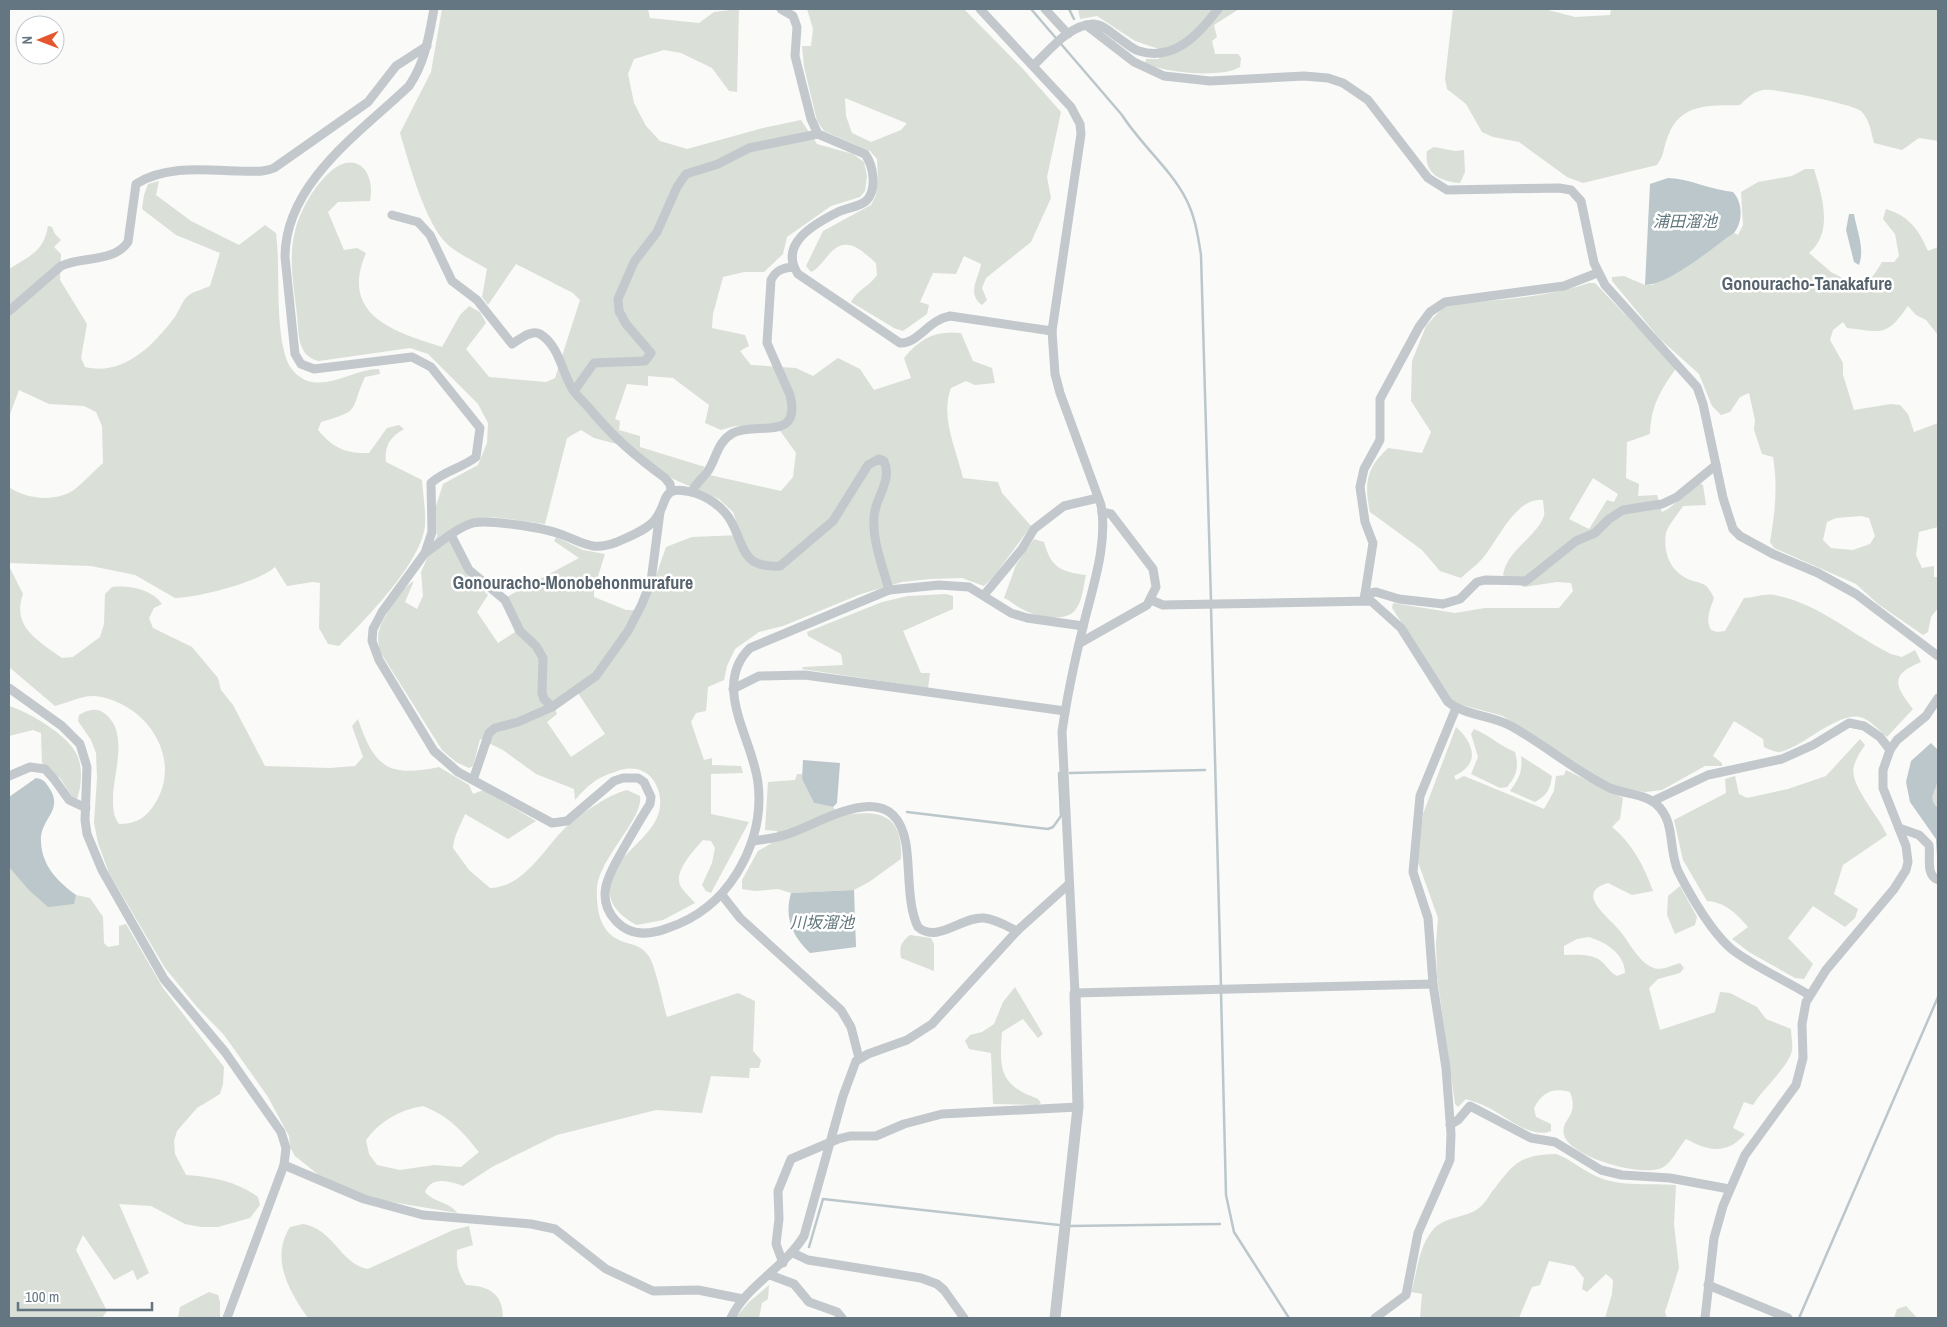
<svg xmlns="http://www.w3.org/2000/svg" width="1947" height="1327" font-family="'Archivo Narrow','Noto Sans JP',sans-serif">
	<rect width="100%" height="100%" fill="#fafaf8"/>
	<g fill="#dadfd7" fill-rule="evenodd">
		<path d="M442,9H648L650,18L699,23L714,12L739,9L737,92L729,91L712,68L681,53L664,50L634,59L628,74L634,103L646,126L660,141L687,149L763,128L801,120L817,144L853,154L864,162L867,176L865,191L860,197L831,206L787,237L783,254L764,272H744L723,277L713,314L712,328L745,335L749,346L740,351L751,365L796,368L813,376L838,358L860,369L874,390L911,378L904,358C920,338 936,330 961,333L973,361L992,368L995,383L975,385L966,381L951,388C940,417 956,449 963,478L998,482L1002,493L1031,526L995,575L984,586L962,578L930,579L902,582L861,594L783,626L759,632L735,649L727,666L724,680L708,687L706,711L696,713L691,722L704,760L712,758V765L741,766L743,773L711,774V814L749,822L711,893L706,891L702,885L712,863L715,848L711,841L703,840C694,850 674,871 680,885C683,891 691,898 695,903L663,920L637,925C621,917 606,903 610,883C617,847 672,832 658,789C655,782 651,775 644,772C635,767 624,768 615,772C597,777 587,786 575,800L574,789L536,774L503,750L480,739L473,766L469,768L456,762L442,750L379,650C379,644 377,637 379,631C382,618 403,586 414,581L405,602L417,609L423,596L421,572L437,536L436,506L443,484L478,465L487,443L488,423L478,404L428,354L410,348L319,361C297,356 299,335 297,315C294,287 288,258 295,231C300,211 314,186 330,172C356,149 376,172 370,201L338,202L328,212L344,250L357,248L366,253C339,316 395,332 442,347L460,315L469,306L480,312L486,323L466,349L489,377L546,382L555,378L580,300L573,293L516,264L488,305L482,297L487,269C474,261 458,254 447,244C425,223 409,163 400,133L431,72ZM648,376L673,378L709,405L705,423L721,430L735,426L776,425L796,453L793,477L781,491L701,473L705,467L640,447V436L619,430L620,421L615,419L627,384L648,386ZM581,430L594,438L628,447L673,479L719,499L733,512L741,535L692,537L666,547L644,610H626L594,597V589L605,554L583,550L556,537L554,541L579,558L501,600L515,632L498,643L477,612L488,595C469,576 455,558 448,532C480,508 507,520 545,524L567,438ZM576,690L605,734L571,757L547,722L557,714L552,703Z"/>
		<path d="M807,9H964L1023,69L1061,112L1047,177L1051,198L1031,242L986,278L982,288L987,300L982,305C966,293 979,278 981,264L964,256L956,274L933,273L920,302L929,305L927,314L903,331L894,328L851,302C858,289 870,286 877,275L876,263C858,247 844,234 826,258C821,263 818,269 811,272L806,266L823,231L871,205L876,195L878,178L877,159L870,151L824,131L817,121L804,67L802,46H811L813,29ZM845,98L906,123H907L901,130L871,142L852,133L846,116Z"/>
		<path d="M1078,9H1239L1214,25L1217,37L1212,41L1215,54H1238L1241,58L1240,67C1220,79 1167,72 1145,64L1146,59H1159V49L1135,41L1097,16L1080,19Z"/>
		<path d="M1453,9H1544L1575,17L1610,15L1611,9H1938V141L1919,138L1902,150L1874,143C1871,132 1870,120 1861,111C1853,104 1774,88 1763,90C1754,91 1746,99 1740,105C1710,106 1681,102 1668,136C1663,148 1665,154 1657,165L1583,183L1567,177L1519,142L1493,137L1482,132L1466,104L1447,89L1445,79Z"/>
		<path d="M1434,147L1455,151L1464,150L1465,172L1460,183C1441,182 1423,173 1427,151Z"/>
		<path d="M1805,169H1814C1822,196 1834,232 1809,253L1831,272L1850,282L1851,291C1868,285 1873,277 1882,262H1894L1899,256L1895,234L1883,219L1886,209C1909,216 1919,230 1928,251L1938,247V335L1926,320L1916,315L1908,306C1886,337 1883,332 1847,328L1843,322L1833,330L1830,340L1843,363V375L1854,410L1891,404L1900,405L1908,414L1914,432L1938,423V527L1919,532L1916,555L1922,568L1934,566V577H1938V608L1931,617L1928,632L1923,635L1878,604L1856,584L1774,548L1770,542C1775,513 1778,486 1773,457L1762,454L1754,430L1755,420L1749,393L1740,397L1730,412L1721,415L1712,406L1699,374L1660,339L1612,281V277L1624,276L1645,285H1652L1690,264L1734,233L1738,235L1743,225L1741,192L1758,182L1792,176ZM1861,516L1869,518L1875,536L1870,544L1853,550L1831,548L1823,540L1827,522L1836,518Z"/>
		<path d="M159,181L156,195L191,221L239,245L265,225L276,233C281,272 274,328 288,363C292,371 299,378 308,381C331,388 355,369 379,369L380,374L365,377C349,412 362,410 321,422L318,430C333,448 346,454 369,453L387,428L399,425L404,429C390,437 384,446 386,462L422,480C423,495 426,511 425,525C422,562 365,620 339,646L328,644L319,628L320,583L313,582L287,586L275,567C259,582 197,598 175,598L135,575L91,566L9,563V487C25,499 57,503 75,489C85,481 94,471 103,463L102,426L96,412L84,406L49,404L19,390L9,417V269C29,256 44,252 48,226L52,227L55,234L61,240L54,247L61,254L60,280L87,324L81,358L85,367C123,376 152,347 174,318C179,312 182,300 189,295C195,291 204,289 210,286L220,253L176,235L142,209L144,195L148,184Z"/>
		<path d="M1589,283H1595L1676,368C1660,392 1651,405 1650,434L1627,442L1626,478L1639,484L1638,496L1657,495L1662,512L1668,509L1699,483L1703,485L1706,505L1683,506C1678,514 1668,525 1666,533C1663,550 1669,569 1684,577C1700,586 1705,578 1714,598C1710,610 1705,619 1711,630L1717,632L1725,631L1744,598C1754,598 1765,593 1774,595C1818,603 1852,635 1891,654L1902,657L1915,650L1921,662C1889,675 1895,686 1913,709L1887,737C1880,731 1872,722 1863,718C1841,708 1801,749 1779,752C1774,752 1769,749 1764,747L1763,739L1734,721L1713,756L1722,763V766H1705L1662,790L1645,792L1624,789L1592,776L1503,716L1459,704L1451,699L1392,608L1393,603L1455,613L1485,608H1559L1573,591L1571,583L1557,582L1524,587L1503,575C1507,550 1535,539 1544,516C1545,512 1543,505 1543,500C1515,497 1498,541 1482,559C1476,566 1468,571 1461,578L1440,571L1422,550L1370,512C1364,484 1366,468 1388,448L1422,453L1431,432L1411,401L1412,361L1426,326L1447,303C1494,301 1545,298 1589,283ZM1593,478L1618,494L1614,502L1607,500L1589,529L1569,519Z"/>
		<path d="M1034,539L1044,542C1051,567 1060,572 1086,575C1083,587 1083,599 1076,609C1067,623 1036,617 1024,610C1017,607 1011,601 1004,598L1016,565Z"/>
		<path d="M9,566L23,594C11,627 39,641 62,658L73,657L100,637L104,624L105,594L112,587C129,585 152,589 162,604L154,608L149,618L153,628L192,647L218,678L221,690L233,705L265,766L330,768L355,766L363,757L352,726L358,719C374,766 387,778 439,767L469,785L473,794L483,790L536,821L508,839L465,814C460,827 454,835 453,848L469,870L490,888C524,887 543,850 565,828C579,815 609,794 627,790L640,796C644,818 600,857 597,887C596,907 599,931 619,940C630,945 640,944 648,955C655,963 663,1004 667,1017L738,993L755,1001L753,1051L761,1060L759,1068H750L749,1078L711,1076L702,1113L656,1110L557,1135L492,1167L463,1186C449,1181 432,1176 425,1192C434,1203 451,1202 457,1213L380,1200L353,1191L320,1176L295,1156L290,1147L289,1136L268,1097L224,1035L197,1007L165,968L109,873L98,843L94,823L97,778L96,753L91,740L78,721L79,715C87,710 96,707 104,713C130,732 113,773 113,798C113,808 113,816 119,824C137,824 147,817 156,802C183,756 145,702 95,696C82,695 67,703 55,706L9,667ZM423,1106C449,1116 462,1131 479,1152L461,1167L434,1165L400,1170L377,1165L369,1154L366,1140C380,1121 399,1110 423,1106Z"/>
		<polygon points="946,594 953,596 953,609 903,631 921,673 930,673 928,688 802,669 803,667 843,665 841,654 808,636 807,632 882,602 908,596"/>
		<path d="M9,706C29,712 66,734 76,753C83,766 82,785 77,799L73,798L60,778L42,763L41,733L33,730L9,736Z"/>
		<path d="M1456,727C1474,743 1481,764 1454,776L1456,780L1464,776L1544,809L1554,791L1556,776L1564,775L1566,770L1623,798L1620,819L1612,827C1632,843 1644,866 1653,891L1632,895L1608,883C1573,893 1610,918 1620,931C1630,943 1638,962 1654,968C1661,971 1673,965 1680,963L1684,968L1680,973L1658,979L1649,988L1660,1030L1715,1012L1720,992L1730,993L1757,1007L1766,1019L1791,1029C1791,1036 1793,1043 1792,1050C1790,1065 1762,1090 1753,1105L1744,1102L1733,1128L1745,1134C1727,1155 1708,1151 1686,1139C1679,1147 1673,1160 1665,1166C1647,1180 1569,1157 1564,1135C1560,1118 1580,1117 1570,1092C1553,1087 1542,1092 1534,1108L1536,1117L1551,1124V1131C1530,1140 1504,1114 1485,1106C1479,1103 1472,1101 1466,1099L1458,1107L1455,1104L1437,976L1436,943L1438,918L1418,862L1423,814ZM1588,937C1605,941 1625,954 1625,973L1617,976C1611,973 1608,968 1603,963C1594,953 1576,955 1564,955V946L1577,939Z"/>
		<path d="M1474,729C1489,735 1500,746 1515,752C1519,768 1517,775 1507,787L1500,788L1471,774L1478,757L1471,734Z"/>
		<path d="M1860,739L1865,745C1861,751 1856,758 1854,766C1848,784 1880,817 1887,835L1843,865L1834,894L1858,909L1855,918L1845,927L1813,906L1788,938L1813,964L1804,979L1795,978L1749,952L1732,939L1748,927C1737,914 1725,902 1707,901L1683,860L1674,820L1726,793L1725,779L1735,776L1739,794L1747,798L1788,789L1826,776Z"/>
		<path d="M1521,756L1552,776C1550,790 1547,795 1535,802L1510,791C1519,779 1523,771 1521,756Z"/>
		<path d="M797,774H802V779L814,803L833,807L840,816C879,809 903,813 901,859L869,882L854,890L791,893L778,889L755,891L742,889V880L758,851L777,840V831L765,830L768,782L795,780Z"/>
		<path d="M1938,780V808C1929,799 1933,790 1938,780Z"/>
		<path d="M9,867L18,875L73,904L76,895L90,898L103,917L104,943L108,947L119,945V926L126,924L163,988L224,1067L223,1084L220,1094L197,1108L177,1131L174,1141L175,1154L186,1175C213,1177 236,1181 258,1197L260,1205L250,1218L218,1227H201L185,1224L151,1206L119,1204L149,1273L137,1280L133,1270L114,1280L83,1235L76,1250L107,1311L102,1318H9Z"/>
		<polygon points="1680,886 1697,917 1695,925 1675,934 1667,915 1668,896"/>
		<path d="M910,935L931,938L934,944V971L901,958C899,947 901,942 910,935Z"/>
		<path d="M1015,987L1043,1034L1038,1038L1023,1019L1002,1032C999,1070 1000,1085 1038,1099L1041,1103L1038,1105L993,1104L991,1053L969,1049L965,1041L970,1035L982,1032L994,1024L1003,1002Z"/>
		<path d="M1556,1154C1571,1159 1583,1171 1598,1177C1621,1187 1651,1183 1676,1185L1674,1224L1679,1268L1665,1312L1667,1318H1605L1612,1294L1613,1280L1606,1274L1587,1292L1582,1289L1584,1278L1574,1266L1549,1261L1540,1285L1532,1287L1519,1318H1420L1422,1294L1411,1292C1418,1270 1418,1249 1432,1231C1443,1216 1467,1218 1479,1208C1484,1204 1488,1198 1491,1193C1513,1165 1517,1155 1556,1154Z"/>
		<path d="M303,1224C334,1229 340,1264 368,1269L453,1230L469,1226L473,1245L457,1250C456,1263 458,1274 466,1285C488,1286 503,1293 503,1318H308C289,1291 270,1259 290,1227Z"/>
		<polygon points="769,1285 768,1299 762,1303 759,1318 735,1318 749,1302"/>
		<polygon points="209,1292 218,1295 220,1302 220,1318 178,1318 180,1307"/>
		<polygon points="1906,1306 1917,1318 1894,1318 1897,1309"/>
	</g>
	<g fill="#bbc7cb">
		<path d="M1668,178C1691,179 1711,190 1733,192C1743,203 1743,222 1734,233C1713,247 1669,285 1645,285L1650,184Z"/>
		<path d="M1849,214H1854C1857,232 1865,248 1859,265L1854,262L1846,230Z"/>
		<path d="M1931,743L1938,750C1938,759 1940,770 1938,779C1936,791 1927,798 1938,808V873L1936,839L1910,802L1906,782L1911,761Z"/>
		<polygon points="803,760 840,763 837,803 833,807 814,803 802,779"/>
		<path d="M36,778C42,779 44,780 48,786C66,811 39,818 41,842C42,866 58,882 76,895L74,904L48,907L29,890L9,867V797Z"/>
		<path d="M854,890L856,947L810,953C792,936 784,917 791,893Z"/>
	</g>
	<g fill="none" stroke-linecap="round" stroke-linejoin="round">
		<g stroke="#bbc7cb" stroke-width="2.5">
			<path d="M1031,9L1122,115C1141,145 1170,168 1186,199C1195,216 1198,236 1201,255L1211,601"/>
			<polyline points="1069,9 1074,19"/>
			<polyline points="1211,607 1221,986"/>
			<polyline points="1070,773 1205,770"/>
			<polyline points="907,812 1048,829 1053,827 1061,816 1059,773"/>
			<polyline points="1221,992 1226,1195 1234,1232 1289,1318"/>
			<polyline points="1069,1226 1220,1224"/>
			<polyline points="809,1247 823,1199 1059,1225"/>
			<polyline points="1799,1318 1938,997"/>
		</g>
		<g stroke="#c3c8cc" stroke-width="9">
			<path d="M434,9C429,36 425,63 409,86C361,132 285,183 285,257L295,354L301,364L314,369L412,357L431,367L480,428L476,457C462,468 444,471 431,483L432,532L425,553L382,612L373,629L372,641L379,660L434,751L458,772L552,823L567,821L614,781L623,778H638L644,782L651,797L650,804C641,818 633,832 625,846C611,871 593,896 616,921C631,937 650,935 668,928C698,918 721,899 737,873C754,845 762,816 758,783C753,739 711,686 750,648L889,590L939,585L969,587L1011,613L1027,618L1083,626"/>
			<path d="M781,9L793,16L797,27L795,56L811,119L818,134L865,154C873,165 878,189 866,201C859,207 846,208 838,212C814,224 778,244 798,274L900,343C918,344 928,320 950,316L1052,331"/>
			<path d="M980,9L1071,107L1080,124L1081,134L1052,331L1055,374L1060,393L1101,505C1108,543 1093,586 1084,623C1075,659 1067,696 1062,732L1075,993L1433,984"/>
			<polyline points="1045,9 1068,34"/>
			<polyline points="1086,25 1134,62 1164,76 1210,81 1304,76 1328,78 1343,83 1368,100 1428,178 1447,190 1559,188 1571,190 1581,201 1594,263 1605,285 1697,387 1703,404 1723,498 1733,529 1740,536 1773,554 1818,573 1856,594 1938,656"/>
			<path d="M1034,65C1050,50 1069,25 1093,24C1103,24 1112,34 1120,39C1126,43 1132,49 1139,51C1174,62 1199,34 1218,9"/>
			<path d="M392,215L418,222L430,235L452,281L477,300L512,344C519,340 531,329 540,334C559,345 562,373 573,390C577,396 584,402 589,408C614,438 634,455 665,478L670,484L671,490"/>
			<path d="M9,311L61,266C83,256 113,263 128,242L136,184C166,165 205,170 239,171C251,171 263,173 274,168L368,102L396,66L427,46"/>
			<polyline points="574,391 594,363 645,361 651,353 626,324 619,311 618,299 634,262 657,232 677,187 686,174 718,164 749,148 818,134"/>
			<path d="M692,492C695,484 703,478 708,471C717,457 717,442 733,433C756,421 802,443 790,395L767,343L771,280C776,270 783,268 793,267"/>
			<polyline points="451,535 469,570 505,600 520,631 536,646 543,658 542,693 544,699 552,707"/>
			<path d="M425,553C440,543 456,528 473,523C488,519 544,528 560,534C583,542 591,552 617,542C629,537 644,531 653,522C670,504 658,484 691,492C707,496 724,507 732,523C745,548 742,568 780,566L833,521L868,465L879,459L884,461C893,481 875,497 874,517C872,541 883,567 889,590"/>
			<polyline points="1365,594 1376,592 1399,599 1443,604 1460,599 1477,582 1485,580 1526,581 1576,541 1595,533 1609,519 1623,510 1662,504 1677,497 1716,465"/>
			<polyline points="984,595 1022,549 1034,529 1064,506 1098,498"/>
			<path d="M1151,600L1163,605L1371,601L1401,628L1448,702C1466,716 1491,715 1511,726C1545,745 1575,771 1610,788C1624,794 1645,794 1656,804C1676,821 1668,849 1678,871C1690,895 1713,935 1734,951C1757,968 1785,980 1809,995"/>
			<polyline points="1364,600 1373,543 1365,522 1360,487 1364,469 1380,440 1380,399 1419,327 1430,312 1445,302 1564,286 1597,273"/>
			<polyline points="1080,643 1147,605 1156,587 1153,569 1111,514 1102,512"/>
			<polyline points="9,688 62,726 80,744 87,767 85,820 87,834 102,870 164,979 225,1052 281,1132 286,1148 284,1165 227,1318"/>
			<polyline points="733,689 759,676 805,675 1065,711"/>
			<polyline points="9,776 30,767 45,769 54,779 69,800 86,808"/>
			<polyline points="473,780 489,733 495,728 518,722 552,707 596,676 628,631 642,604 651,581 660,512"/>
			<polyline points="1653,801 1708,775 1782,759 1813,745 1849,723 1864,726 1880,737 1890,750"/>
			<path d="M1899,828L1919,835L1929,845C1931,858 1925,874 1938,880"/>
			<path d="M754,841C765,839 777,838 788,834C826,821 894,774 906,844C910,869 907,905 918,927C937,944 962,916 984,918C995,919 1007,926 1017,931"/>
			<polyline points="722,895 740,918 841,1010 851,1027 859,1058"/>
			<polyline points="1450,1125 1458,1120 1470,1106 1531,1138 1555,1142 1601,1170 1622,1175 1670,1178 1729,1189"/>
			<polyline points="284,1165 364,1199 423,1215 531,1224 555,1229 606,1269 653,1291 698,1290 743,1299"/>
			<polyline points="793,1253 808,1260 921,1278 937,1284 944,1290 964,1318"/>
			<polyline points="783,1263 776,1244 779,1219 778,1191 791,1159 838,1139 850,1136 876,1136 904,1124 942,1114 1078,1107"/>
			<polyline points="770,1275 794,1284 809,1302 837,1312 842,1318"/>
			<polyline points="1708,1285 1788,1318"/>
			<path d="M731,1318C746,1286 784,1268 804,1236L843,1096L856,1061L868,1054L907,1040L932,1024L1017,931L1069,884"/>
			<polyline points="1375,1318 1406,1295 1418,1233 1450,1160 1451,1134 1446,1068 1433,984 1428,918 1413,872 1420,796 1456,708"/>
			<polyline points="1705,1318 1714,1238 1723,1206 1745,1155 1796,1085 1803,1058 1802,1024 1806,1002 1826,970 1894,889 1906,870 1908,862 1906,846 1883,788 1883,770 1890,750 1897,740 1926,716 1938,698"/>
		</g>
		<polyline stroke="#c3c8cc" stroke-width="11" points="1055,1318 1078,1107 1075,993"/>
	</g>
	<g text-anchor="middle" stroke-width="5" stroke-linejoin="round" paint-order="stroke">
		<g font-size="16" font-style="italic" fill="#60757c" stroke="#fff">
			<text x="1685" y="227">浦田溜池</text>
			<text x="822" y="928">川坂溜池</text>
		</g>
		<g font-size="18" font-weight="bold" fill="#57646e" stroke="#fff">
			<text x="1807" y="290">Gonouracho-Tanakafure</text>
			<text x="573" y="589">Gonouracho-Monobehonmurafure</text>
		</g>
	</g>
	<rect width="1947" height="1327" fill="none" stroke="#657683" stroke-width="20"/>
	<g transform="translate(40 40) rotate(269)"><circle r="24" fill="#ffffff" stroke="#c1c8cd"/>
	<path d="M0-4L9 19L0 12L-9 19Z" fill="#e4572e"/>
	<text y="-8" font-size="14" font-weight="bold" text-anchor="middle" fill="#657683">N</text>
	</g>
	<path d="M18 1302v8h134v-8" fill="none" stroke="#657683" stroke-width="2.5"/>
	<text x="25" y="1302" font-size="15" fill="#657683" stroke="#ffffff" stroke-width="4" paint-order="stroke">100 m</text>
</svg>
